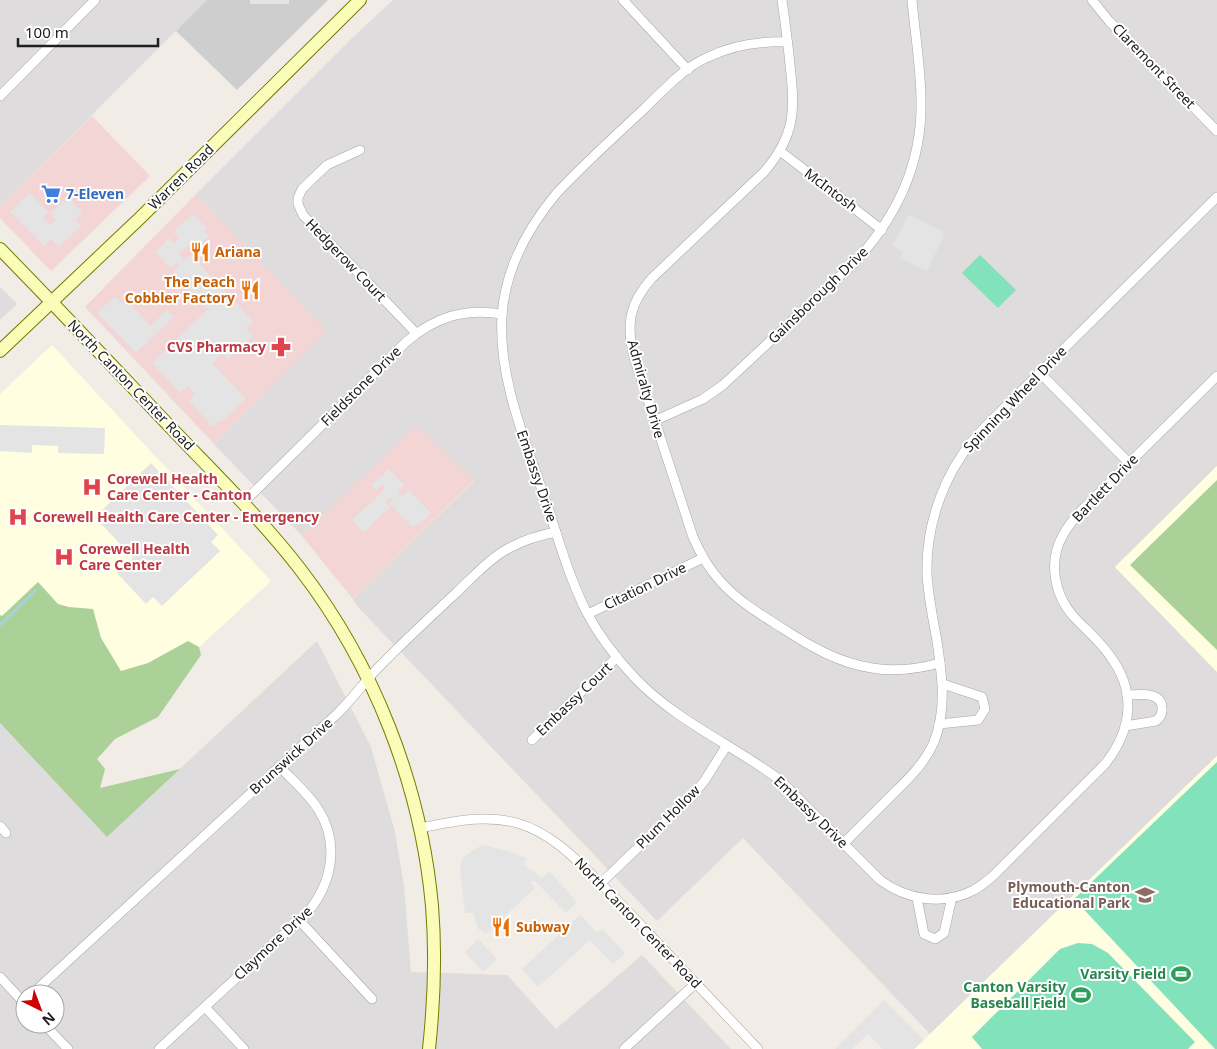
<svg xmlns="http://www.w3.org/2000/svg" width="1217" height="1049" font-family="'Noto Sans',sans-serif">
	<rect width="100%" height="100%" fill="#f1ede6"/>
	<g fill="#dedcdd" fill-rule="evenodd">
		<polygon points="0,0 207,0 0,207"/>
		<polygon points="393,0 1217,0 1217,466 1115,567 1217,672 1217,756 930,1034 743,838 657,921 357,606 353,599 474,481 416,426 302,536 214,444 326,331 196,194 351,39"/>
		<polygon points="0,287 17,304 0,320"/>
		<path d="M317,641L371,747L395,832L404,886L411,972L507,975L556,1029L642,955L731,1049H0V723L107,837ZM25,994H55V1024H25Z"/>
	</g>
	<g fill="#f2d5d4">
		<polygon points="92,116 150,176 51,271 0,218 0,207"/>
		<polygon points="196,194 327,331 214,444 85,307"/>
		<polygon points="416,425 474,480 353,599 302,536"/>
	</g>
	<g fill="#fffee0">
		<polygon points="52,345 271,581 145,697 38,583 2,616 0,615 0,394"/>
		<polygon points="1217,466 1217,672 1115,567"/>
		<polygon points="1217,756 1217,1049 914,1049 930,1034"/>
	</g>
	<polygon fill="#cecece" points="207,0 328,0 237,90 176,31"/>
	<g fill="#abd199">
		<polygon points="1217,480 1217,650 1130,565"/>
		<polygon points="38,582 58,604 69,607 93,609 101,638 121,671 148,663 188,641 199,647 201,655 158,717 115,739 97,759 105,769 100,788 180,769 107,837 0,723 0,615 2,616"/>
	</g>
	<g fill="#81e2bb">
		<polygon points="980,255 1016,290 998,308 962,273"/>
		<polygon points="1217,762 1217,1049 1215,1049 1074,899"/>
		<polygon points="1078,943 1092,944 1108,953 1195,1042 1188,1049 982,1049 972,1037 1060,949"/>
	</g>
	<g fill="#e4e4e4">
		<rect x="250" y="0" width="39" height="4"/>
		<polygon points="30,193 48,212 43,217 50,225 56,220 50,213 68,197 83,213 76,220 81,226 59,247 51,239 44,246 10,212"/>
		<polygon points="193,214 207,228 204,231 209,236 193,251 188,246 179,254 185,260 191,255 253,321 246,328 253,336 227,360 222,354 212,363 246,399 221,422 220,420 213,427 189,401 195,394 188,386 180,393 152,363 208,309 173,272 179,266 176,263 170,268 155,252 169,238 174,243 179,237 174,231"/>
		<polygon points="908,215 943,231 944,236 927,271 900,258 903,251 892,246"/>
		<polygon points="115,296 122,303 126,300 151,326 167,310 174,317 136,353 97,313"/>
		<polygon points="0,425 105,428 104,454 58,453 58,446 32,445 32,453 0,451"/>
		<polygon points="151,463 218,535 211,542 220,551 162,606 153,597 146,604 117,573 133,558 95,517"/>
		<polygon points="389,469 404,485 398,491 403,496 409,490 431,513 420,524 418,523 413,528 389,503 394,499 391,497 385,502 390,507 364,533 352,520 385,489 382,485 376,491 371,485"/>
		<polygon points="482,845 508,851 527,858 524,865 542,878 549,871 577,902 566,913 535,881 530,882 535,888 486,934 481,930 479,930 473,913 465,913 460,868 463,857"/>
		<polygon points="580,915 597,933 602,929 625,953 613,964 590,940 538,987 522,969"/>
		<polygon points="478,939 497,959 483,972 465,952"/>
		<polygon points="884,1000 924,1040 914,1049 883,1049 868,1034 852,1049 835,1049"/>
	</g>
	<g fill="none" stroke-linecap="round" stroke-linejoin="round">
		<polyline stroke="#a4d3e0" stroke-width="2.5" points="0,625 36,590"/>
		<defs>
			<g id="minor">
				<polyline points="623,0 688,70"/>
				<path d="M782,0C785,22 788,43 790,65C795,110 796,135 764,172L652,278C629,304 626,324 634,357L693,537C700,553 709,569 721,582C738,601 760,614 782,628C810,646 838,663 872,668C895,672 918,669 940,663"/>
				<polyline points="1092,0 1109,21 1217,131"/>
				<path d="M787,42C759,41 732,45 706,58C682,69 663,91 644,109C614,137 584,164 556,194C527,229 505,269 502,316C498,379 526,442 546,502C558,538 569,577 586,611C599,636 616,658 635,678C676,721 733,745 780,780L880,880C907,900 943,906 974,890C981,886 987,881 993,876L1105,764C1132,730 1137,692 1110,656C1100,641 1086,630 1074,617C1054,595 1048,561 1063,535C1067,527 1073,520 1079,513L1217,376"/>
				<polyline points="0,96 95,0"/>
				<polyline points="360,150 327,165 302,189 298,198 298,204 303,215 416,333"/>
				<polyline points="780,151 882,230"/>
				<polyline points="1039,372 1129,463"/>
				<path d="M654,421L703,399L723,385L854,263C896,218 922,165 921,102C921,68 915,34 912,0"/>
				<path d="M243,503L406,342C435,317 464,308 502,314"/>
				<polyline points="588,614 703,558"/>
				<polyline points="939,724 978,720 985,709 982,697 943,684"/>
				<path d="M1125,726L1156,721C1161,717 1163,713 1162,707C1161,691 1138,695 1127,695"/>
				<polyline points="532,740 617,657"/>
				<polyline points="0,826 6,833"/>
				<path d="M420,828C453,822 483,814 517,823C549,832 573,856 596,879C622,904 645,930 670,956C699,987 729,1018 758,1049"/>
				<path d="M843,844C859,828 874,813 889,798C906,781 924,765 934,742C947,709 942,675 937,641C933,619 928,596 927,573C926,532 939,489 962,455C969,444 977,435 986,426L1217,197"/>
				<polyline points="601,883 693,795 705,780 727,745"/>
				<polyline points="917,898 924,934 935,939 944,933 952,897"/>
				<polyline points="299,920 372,999"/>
				<polyline points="0,977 25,1004"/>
				<path d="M32,994L338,713C352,699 363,684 376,670C402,643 429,618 456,593C473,577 489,559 509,548C524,540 540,535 556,532"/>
				<polyline points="205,1007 244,1049"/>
				<polyline points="44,1024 68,1049"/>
				<path d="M159,1049L308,912C332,883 340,843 318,809C308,793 292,780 279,766"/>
				<polyline points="624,1049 696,983"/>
			</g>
			<g id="secondary">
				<path d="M0,249C59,309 117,371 175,432C217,476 262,520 300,569C374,665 421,785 432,906C436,954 434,1002 429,1049"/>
				<polyline points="0,351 140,218 360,0"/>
			</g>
		</defs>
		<use href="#minor" stroke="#a7a7a7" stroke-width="10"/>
		<use href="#secondary" stroke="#717c01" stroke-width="14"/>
		<use href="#minor" stroke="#fff" stroke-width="9"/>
		<use href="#secondary" stroke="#fafcb8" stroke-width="12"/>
	</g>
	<defs>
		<symbol id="supermarket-bare" viewBox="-9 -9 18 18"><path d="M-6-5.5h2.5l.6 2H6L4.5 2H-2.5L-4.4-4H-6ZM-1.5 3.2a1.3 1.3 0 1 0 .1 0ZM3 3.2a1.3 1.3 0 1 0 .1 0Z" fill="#3f7fe0" stroke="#fff" stroke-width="2.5" paint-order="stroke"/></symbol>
		<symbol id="restaurant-bare" viewBox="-9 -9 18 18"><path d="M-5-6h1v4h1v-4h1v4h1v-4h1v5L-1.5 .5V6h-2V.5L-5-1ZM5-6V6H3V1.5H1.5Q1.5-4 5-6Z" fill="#e8710a" stroke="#fff" stroke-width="2.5" paint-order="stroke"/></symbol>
		<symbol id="pharmacy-bare" viewBox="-9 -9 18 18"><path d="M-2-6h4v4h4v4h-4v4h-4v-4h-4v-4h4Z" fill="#e0444e" stroke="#fff" stroke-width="2.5" paint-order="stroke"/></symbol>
		<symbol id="hospital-bare" viewBox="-9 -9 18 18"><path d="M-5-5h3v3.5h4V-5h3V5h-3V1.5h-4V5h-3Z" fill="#e0444e" stroke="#fff" stroke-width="2.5" paint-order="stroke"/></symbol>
		<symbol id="school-bare" viewBox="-9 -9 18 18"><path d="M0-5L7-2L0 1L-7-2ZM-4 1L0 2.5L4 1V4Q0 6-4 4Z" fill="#8d6e63" stroke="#fff" stroke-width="2.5" paint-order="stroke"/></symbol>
		<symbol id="stadium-bare" viewBox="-9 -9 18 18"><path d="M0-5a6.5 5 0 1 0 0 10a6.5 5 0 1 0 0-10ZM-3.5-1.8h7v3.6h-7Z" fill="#2e9e5b" stroke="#fff" stroke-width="2.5" paint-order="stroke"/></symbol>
	</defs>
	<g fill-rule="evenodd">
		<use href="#supermarket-bare" x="37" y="180" width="28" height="28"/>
		<use href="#restaurant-bare" x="186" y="238" width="28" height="28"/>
		<use href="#restaurant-bare" x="236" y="276" width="28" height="28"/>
		<use href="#pharmacy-bare" x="267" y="333" width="28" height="28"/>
		<use href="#hospital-bare" x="78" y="473" width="28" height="28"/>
		<use href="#hospital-bare" x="4" y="503" width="28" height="28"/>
		<use href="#hospital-bare" x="50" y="543" width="28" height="28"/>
		<use href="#school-bare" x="1131" y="881" width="28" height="28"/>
		<use href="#restaurant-bare" x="487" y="913" width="28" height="28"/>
		<use href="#stadium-bare" x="1167" y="960" width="28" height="28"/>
		<use href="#stadium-bare" x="1067" y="981" width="28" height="28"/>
	</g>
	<g text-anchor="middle" stroke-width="4" stroke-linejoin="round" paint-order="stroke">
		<g font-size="14" fill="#202020" stroke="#fff">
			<text transform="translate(1154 66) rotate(46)" y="5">Claremont Street</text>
			<text transform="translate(181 177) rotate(-45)" y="5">Warren Road</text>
			<text transform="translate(831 190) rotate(37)" y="5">McIntosh</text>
			<text transform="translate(346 260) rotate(46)" y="5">Hedgerow Court</text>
			<text transform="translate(818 295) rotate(-44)" y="5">Gainsborough Drive</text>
			<text transform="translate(131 385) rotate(46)" y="5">North Canton Center Road</text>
			<text transform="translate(361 386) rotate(-45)" y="5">Fieldstone Drive</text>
			<text transform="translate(646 389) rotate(74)" y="5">Admiralty Drive</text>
			<text transform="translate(1015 399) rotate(-46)" y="5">Spinning Wheel Drive</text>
			<text transform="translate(537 476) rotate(71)" y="5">Embassy Drive</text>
			<text transform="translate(1105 488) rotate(-46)" y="5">Bartlett Drive</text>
			<text transform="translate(645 586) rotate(-26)" y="5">Citation Drive</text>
			<text transform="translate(574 699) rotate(-44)" y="5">Embassy Court</text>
			<text transform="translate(291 756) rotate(-42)" y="5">Brunswick Drive</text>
			<text transform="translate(811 812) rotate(44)" y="5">Embassy Drive</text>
			<text transform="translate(668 817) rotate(-45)" y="5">Plum Hollow</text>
			<text transform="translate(638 923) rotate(46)" y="5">North Canton Center Road</text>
			<text transform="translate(273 943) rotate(-43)" y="5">Claymore Drive</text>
		</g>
		<g font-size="14" font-weight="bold" fill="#366cbe" stroke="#fff" text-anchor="start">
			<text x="66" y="199">7-Eleven</text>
		</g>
		<g font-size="14" font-weight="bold" fill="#c56008" stroke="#fff" text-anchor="start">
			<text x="215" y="257">Ariana</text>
			<text x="235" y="287" text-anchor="end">The Peach<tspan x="235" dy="16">Cobbler Factory</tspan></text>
			<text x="516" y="932">Subway</text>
		</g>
		<g font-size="14" font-weight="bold" fill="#be3a42" stroke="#fff" text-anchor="start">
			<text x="266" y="352" text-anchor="end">CVS Pharmacy</text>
			<text x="107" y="484">Corewell Health<tspan x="107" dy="16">Care Center - Canton</tspan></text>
			<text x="33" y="522">Corewell Health Care Center - Emergency</text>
			<text x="79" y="554">Corewell Health<tspan x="79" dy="16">Care Center</tspan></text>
		</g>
		<g font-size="14" font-weight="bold" fill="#785e54" stroke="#fff" text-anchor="end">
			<text x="1130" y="892">Plymouth-Canton<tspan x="1130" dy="16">Educational Park</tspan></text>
		</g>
		<g font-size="14" font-weight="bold" fill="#27864d" stroke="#fff" text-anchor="end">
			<text x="1166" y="979">Varsity Field</text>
			<text x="1066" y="992">Canton Varsity<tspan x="1066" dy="16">Baseball Field</tspan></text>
		</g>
	</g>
	<g transform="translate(40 1009) rotate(138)"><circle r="24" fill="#ffffff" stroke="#a6a6a6"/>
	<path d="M0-4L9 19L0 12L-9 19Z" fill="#cf0004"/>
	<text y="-8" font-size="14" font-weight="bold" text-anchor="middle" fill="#202020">N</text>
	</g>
	<path d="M18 38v8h140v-8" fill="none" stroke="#202020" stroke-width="2.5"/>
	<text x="25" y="38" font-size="15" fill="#202020" stroke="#ffffff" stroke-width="4" paint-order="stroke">100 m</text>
</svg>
